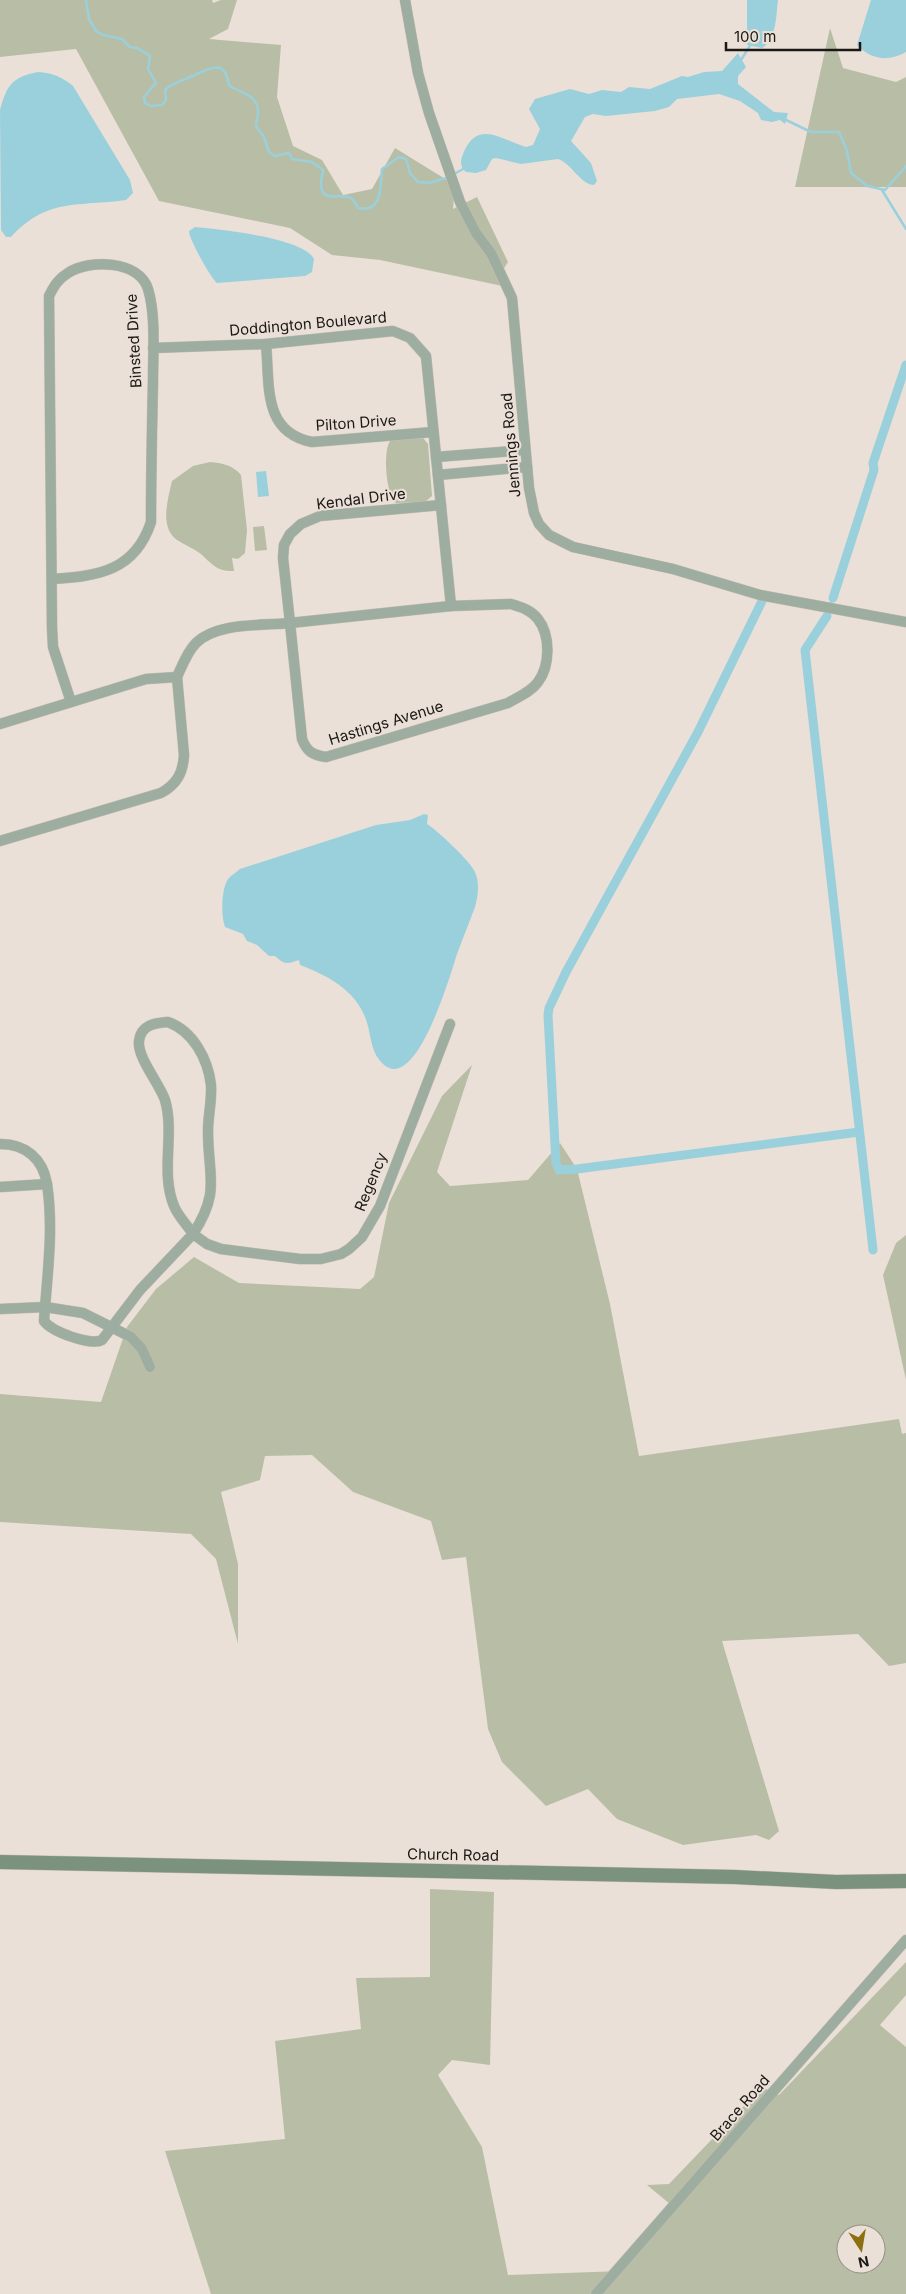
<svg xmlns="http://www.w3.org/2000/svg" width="906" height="2294" font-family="Inter,sans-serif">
	<rect width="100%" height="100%" fill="#eae0d7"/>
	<g fill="#b8bea5" fill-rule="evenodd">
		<polygon points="0,0 212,0 213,3 221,0 237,0 228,29 209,39 281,45 277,97 293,146 322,160 343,195 372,189 395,148 455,185 453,209 477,197 508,262 501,273 507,287 380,260 332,255 290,228 159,201 76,49 0,57"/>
		<polygon points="830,28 843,68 896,82 906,77 906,187 795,187"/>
		<path d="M423,438L428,444L432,496L425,502L396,503C386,497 382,448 391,440Z"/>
		<path d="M210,462C222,463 233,465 241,475L247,530L245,553L238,559L232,558L234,571C217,572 212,564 201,554C193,548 185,545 177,540C159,527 168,499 172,481L193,466Z"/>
		<polygon points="264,526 267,550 255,551 253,527"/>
		<polygon points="472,1065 437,1172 450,1186 528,1180 560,1143 577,1169 610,1304 639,1456 899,1419 902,1434 906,1433 906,1663 889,1666 858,1634 722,1641 779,1831 769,1840 756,1835 683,1845 617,1819 588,1789 546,1806 502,1762 488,1729 466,1557 442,1560 431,1521 353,1492 312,1455 265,1456 260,1480 221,1492 238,1564 238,1644 216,1559 191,1534 0,1522 0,1394 101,1402 127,1327 156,1289 194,1257 239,1283 360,1289 374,1277 389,1203 442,1096"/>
		<polygon points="906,1235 906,1380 883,1275 896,1243"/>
		<path d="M430,1889L494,1892L490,2065L452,2060L438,2075L482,2147L508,2275L622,2271L676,2209L647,2185L669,2184L762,2087L779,2095L906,1962V1995L880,2025L906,2047V2294H211L165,2151L285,2139L275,2041L361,2029L356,1978L430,1977ZM846,2234H876V2264H846Z"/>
	</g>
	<g fill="#9ad0dc">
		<path d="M747,0H778C776,15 777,39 762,48L747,45Z"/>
		<path d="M871,0H906V52C889,62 871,60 857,45Z"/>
		<path d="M738,53L746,67L738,76V84L774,112L788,113L785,124L780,120L772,122L761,120L758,113L740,101L719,94L677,99L669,107L655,111L606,116L593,114L585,117L571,141L591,163L597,181L594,185C581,185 571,163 558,159L521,164L496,158L492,159L486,170L476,173L466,172C460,167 460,161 463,154C477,118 502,140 526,147L533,145L540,129L529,109L535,99L570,89L589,94L602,90L621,92L629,87L650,89L682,76L688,77L704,72L722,71Z"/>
		<path d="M38,72C53,73 62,77 73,86L130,180L133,193L126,200C79,207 48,197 11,237H6L1,230L0,110C7,85 12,77 38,72Z"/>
		<path d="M195,227C218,229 304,238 314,259L312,272L305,276L217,283C211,279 188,237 189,231Z"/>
		<polygon points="266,471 269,496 258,497 256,472"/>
		<path d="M424,814L428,815L427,824C438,831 470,861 475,872C480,883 478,896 475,907C469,923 463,938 457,954C451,973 416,1095 383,1064C372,1054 371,1039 368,1026C359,992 331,977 300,965L299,960C286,964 285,965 275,956H269L257,945L247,941L243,934L225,927C221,916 221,890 228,879C231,875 237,872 240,869L376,825L410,820Z"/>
	</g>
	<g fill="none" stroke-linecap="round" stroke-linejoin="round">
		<g stroke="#9ad0dc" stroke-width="2.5">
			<path d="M86,0L89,19L96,31L103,35L122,39L130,47L137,48L150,56L148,69L156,83L144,97L145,103L151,106L162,105L166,100L165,90C173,83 181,81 190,77C208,70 224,56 229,85C241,94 256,93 258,110C259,115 256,120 256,126L264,137L269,152L275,156L289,153L292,159L312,162L323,170C323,175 320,180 321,186C323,204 341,192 351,198C354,200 356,205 358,208C384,214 380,183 382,169L399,157L406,159L410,173L418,182L429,183L450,177"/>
			<polyline points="741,60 751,44"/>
			<polyline points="784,119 811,132 839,132 847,151 851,173 867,186 885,190 906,166"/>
			<polyline points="454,174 465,168"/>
			<polyline points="882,190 906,229"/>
			<polyline points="830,605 833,598"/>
		</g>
		<g stroke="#9ad0dc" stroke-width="9">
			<polyline points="833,598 874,470 873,463 906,365"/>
			<polyline points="763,599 698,732 566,972 549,1008 548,1015 556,1163 559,1170 577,1169 859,1132"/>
			<polyline points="827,616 805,650 873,1250"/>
		</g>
		<defs>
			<g id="street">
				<polyline points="405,0 418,73 429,113 460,202 476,233 491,253 512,298 529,488 534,513 539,524 549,535 573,547 673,569 760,595 906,622"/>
				<path d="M266,344C270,385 262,432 312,442L433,432"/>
				<polyline points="153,348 266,344 393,331 410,338 426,356 451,606"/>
				<polyline points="436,457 525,450"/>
				<polyline points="438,475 527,467"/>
				<path d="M53,579C98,576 135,571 151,522C151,475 152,427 153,380C153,353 156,315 148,289C139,260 89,259 68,273C58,279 54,286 49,296L52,628L53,647L71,702"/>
				<path d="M511,604C521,607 531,610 538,619C551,636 550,666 538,682C531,692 518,697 508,703L326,757C313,755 307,752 302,739L290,623L451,606Z"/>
				<path d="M0,724L146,679L177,677C182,666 187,652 196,643C217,622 262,626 290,623L283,558L284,545L290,534L301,524L320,516L441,505"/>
				<path d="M0,841L161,793C177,784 183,773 184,755L177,677"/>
				<path d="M168,1022C193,1031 208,1059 211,1085C212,1101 208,1116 208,1131C208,1177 221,1191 193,1234C187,1225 178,1216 174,1206C160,1172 175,1134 165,1100C159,1083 137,1057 139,1041C141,1025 154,1023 168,1022Z"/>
				<path d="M0,1144C26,1144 43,1159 47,1184L0,1187"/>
				<path d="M47,1184C54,1230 47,1276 44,1321C52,1332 91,1346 102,1340L140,1290L193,1234L207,1244L221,1249L300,1259H321L341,1254L349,1249L362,1237L380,1206L450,1024"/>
				<polyline points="0,1309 45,1307 83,1313 131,1337 142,1349 150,1367"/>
				<polyline points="596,2294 906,1940"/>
			</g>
			<polyline id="secondary" points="0,1862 735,1877 836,1882 906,1881"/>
		</defs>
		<use href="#street" stroke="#c5bcb4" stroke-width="11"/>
		<use href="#secondary" stroke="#c5bcb4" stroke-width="15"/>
		<use href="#street" stroke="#9dad9f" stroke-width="10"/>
		<use href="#secondary" stroke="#7b927f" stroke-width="14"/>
	</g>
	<g text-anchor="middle" stroke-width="4" stroke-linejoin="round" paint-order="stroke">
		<g font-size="15" fill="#1b1815" stroke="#eae0d7">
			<text transform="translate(308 324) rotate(-5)" y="5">Doddington Boulevard</text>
			<text transform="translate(134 341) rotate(-93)" y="5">Binsted Drive</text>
			<text transform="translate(356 423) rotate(-4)" y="5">Pilton Drive</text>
			<text transform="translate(511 445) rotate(-95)" y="5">Jennings Road</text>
			<text transform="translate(361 499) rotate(-7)" y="5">Kendal Drive</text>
			<text transform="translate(386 723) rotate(-17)" y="5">Hastings Avenue</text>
			<text transform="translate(371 1182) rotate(-68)" y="5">Regency</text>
			<text transform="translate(453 1855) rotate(1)" y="5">Church Road</text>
			<text transform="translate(740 2108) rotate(-49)" y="5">Brace Road</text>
		</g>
	</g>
	<g transform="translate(861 2249) rotate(168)"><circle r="24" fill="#eae0d7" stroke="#979089"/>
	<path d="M0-4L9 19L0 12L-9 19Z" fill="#8d6e11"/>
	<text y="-8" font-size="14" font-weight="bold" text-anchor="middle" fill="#1b1815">N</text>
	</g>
	<path d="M726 42v8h134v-8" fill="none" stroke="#1b1815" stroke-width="2.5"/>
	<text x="734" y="42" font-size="15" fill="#1b1815" stroke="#eae0d7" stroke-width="4" paint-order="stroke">100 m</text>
</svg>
